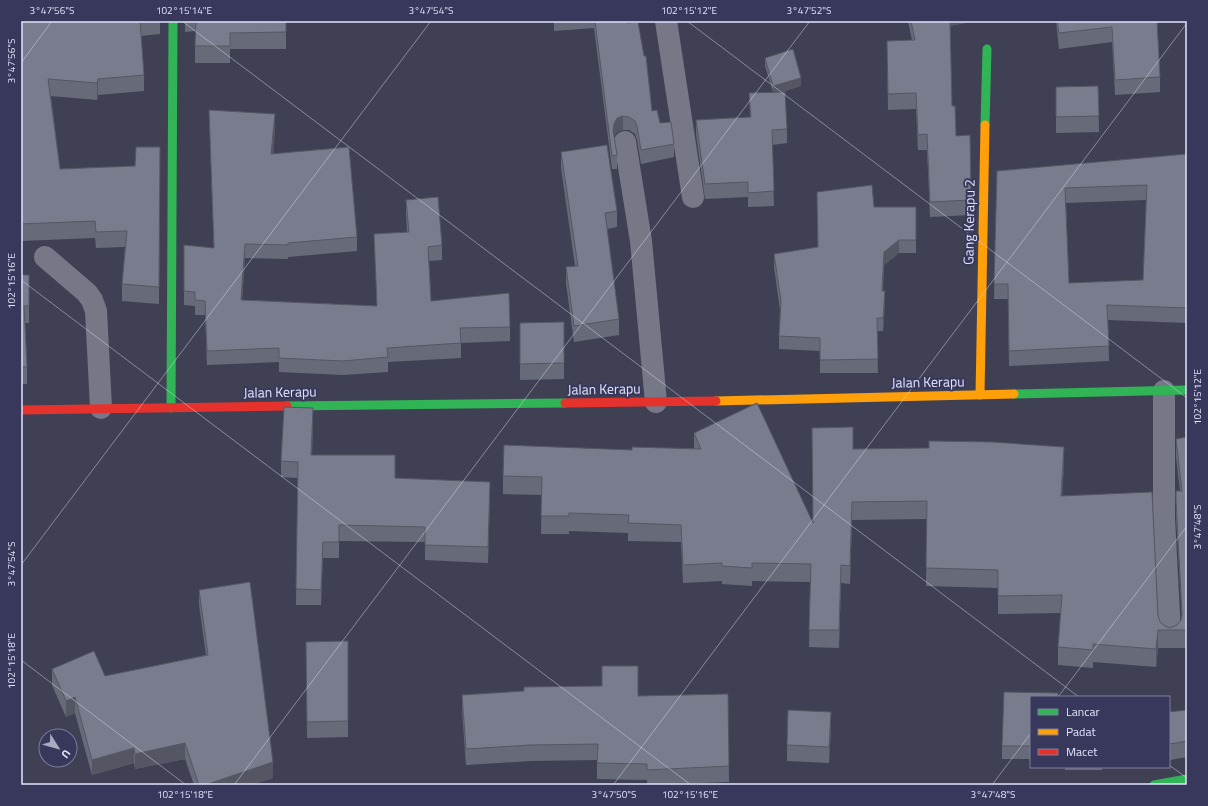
<svg xmlns="http://www.w3.org/2000/svg" width="1208" height="806" font-family="'Titillium Web',sans-serif">
	<rect width="100%" height="100%" fill="#404054"/>
	<g fill="none" stroke-linecap="round" stroke-linejoin="round">
		<g stroke="#767787" stroke-width="22">
			<polyline points="666,21 693,197"/>
			<polyline points="625,142 641,241 656,402"/>
			<polyline points="45,257 87,293 92,300 96,311 101,408"/>
			<polyline points="1164,391 1164,518 1170,633"/>
		</g>
		<g stroke="#30b455" stroke-width="9">
			<polyline points="985,125 987,49"/>
			<polyline points="1014,394 1187,390"/>
			<polyline points="287,406 565,403"/>
			<polyline points="171,408 173,21"/>
			<polyline points="1154,785 1187,779"/>
		</g>
		<g stroke="#ff9f0a" stroke-width="9">
			<polyline points="980,395 985,125"/>
			<polyline points="716,401 1014,394"/>
		</g>
		<g stroke="#e5322d" stroke-width="9">
			<polyline points="565,403 716,401"/>
			<polyline points="21,410 287,406"/>
		</g>
	</g>
	<g fill="#676b79" fill-rule="evenodd">
		<polygon points="21,21 160,21 160,34 141,36 144,75 144,91 98,95 97,100 51,96 60,169 135,166 160,147 159,304 122,301 122,284 125,247 96,248 95,238 21,241"/>
		<polygon points="185,21 286,21 286,49 230,49 230,63 195,63 195,31 185,32"/>
		<polygon points="554,21 627,21 652,111 674,144 674,157 641,164 637,140 635,134 629,130 623,130 617,132 614,137 617,155 617,169 612,169 594,28 554,31"/>
		<polygon points="908,21 974,21 950,26 952,106 956,136 971,200 971,215 930,217 927,150 918,150 916,109 888,110 887,41 912,40"/>
		<polygon points="1056,21 1157,21 1160,77 1160,92 1115,95 1112,42 1059,49"/>
		<polygon points="765,58 801,86 781,92 787,129 787,143 772,145 774,206 748,207 748,197 705,199 696,134 696,120 750,117 749,93 773,92 765,66"/>
		<polygon points="1098,86 1099,132 1056,133 1056,87"/>
		<polygon points="209,110 275,128 273,154 357,237 357,251 288,257 288,259 245,258 242,300 377,306 374,234 407,232 406,215 406,200 442,245 442,260 429,261 431,301 510,327 510,341 461,343 461,358 388,362 388,372 343,375 279,372 279,362 207,365 205,315 195,315 195,306 184,305 184,245 214,248"/>
		<polygon points="561,152 617,211 617,227 607,229 619,319 619,335 574,342 566,283 566,267 575,266 561,168"/>
		<path d="M1187,154V323L1108,320L1109,361L1009,366L1008,299H994L997,171ZM1146,200L1143,280L1069,283L1066,203Z"/>
		<polygon points="817,192 874,207 916,207 916,253 899,253 884,265 883,291 885,304 883,331 877,331 878,373 820,373 820,351 779,349 779,336 780,310 774,267 774,254 818,247"/>
		<polygon points="21,275 29,275 29,323 25,323 27,367 27,384 21,384"/>
		<polygon points="564,322 564,379 520,380 520,323"/>
		<polygon points="313,424 312,455 395,478 490,498 488,563 425,560 425,542 339,541 339,558 323,558 321,605 296,605 298,478 281,477 281,461"/>
		<polygon points="694,433 813,523 853,449 1064,465 1062,496 1158,616 1160,622 1165,626 1170,628 1177,625 1181,620 1182,618 1176,518 1176,491 1180,491 1176,457 1176,439 1187,437 1187,648 1158,648 1156,667 1093,662 1093,668 1058,665 1058,647 1061,613 998,614 998,588 926,586 927,519 852,520 850,584 841,583 839,648 809,647 810,582 752,581 752,586 722,584 722,581 683,583 681,542 628,541 628,533 569,531 569,534 541,534 542,495 503,494 503,476 632,450 694,449"/>
		<polygon points="199,590 273,778 252,785 194,785 185,759 135,769 134,763 92,775 75,713 66,717 52,685 52,669 105,676 206,655 199,605"/>
		<polygon points="348,641 348,737 307,738 306,642"/>
		<polygon points="602,666 638,696 728,694 729,782 647,785 647,780 597,779 597,760 531,761 466,765 462,711 462,695 602,686"/>
		<polygon points="1031,697 1031,759 1002,759 1002,746"/>
		<polygon points="1187,710 1187,757 1170,760 1169,753 1169,712"/>
		<polygon points="831,728 829,763 787,761 787,745"/>
		<rect x="1065" y="767" width="37" height="3"/>
	</g>
	<g fill="#545763">
		<polygon points="950,21 974,21 950,26"/>
		<polygon points="801,78 801,86 773,94 773,86"/>
		<polygon points="98,79 98,95 97,100 97,83"/>
		<polygon points="275,114 275,128 271,168 271,154"/>
		<polygon points="623,116 623,130 617,132 614,137 613,130 614,124 617,118"/>
		<polygon points="899,240 899,253 884,265 882,304 884,252"/>
		<polygon points="245,244 245,258 241,314 241,300"/>
		<polygon points="885,291 885,304 883,331 883,318"/>
		<polygon points="313,408 313,424 311,470 311,455"/>
		<polygon points="1064,447 1064,465 1061,514 1061,496"/>
		<polygon points="490,482 490,498 488,563 488,547"/>
		<polygon points="852,502 852,520 850,584 850,566"/>
		<polygon points="323,542 323,558 321,605 321,590"/>
		<polygon points="841,565 841,583 839,648 839,630"/>
		<polygon points="1158,630 1158,648 1156,667 1156,649"/>
		<polygon points="75,697 75,713 66,717 66,701"/>
		<polygon points="831,712 831,728 829,763 829,747"/>
		<polygon points="185,743 185,759 135,769 135,754"/>
		<polygon points="134,748 134,763 92,775 92,760"/>
		<polygon points="273,762 273,778 252,785 205,785"/>
	</g>
	<g fill="#787c8d" stroke="#545763" fill-rule="evenodd">
		<polygon points="21,21 140,21 144,75 98,79 97,83 48,79 60,169 135,166 136,147 160,147 159,287 122,284 127,231 96,232 95,221 21,224"/>
		<polygon points="196,21 286,21 286,32 230,33 230,46 195,46"/>
		<polygon points="595,21 627,21 627,23 638,22 644,56 646,56 652,111 657,110 660,123 671,122 674,144 641,150 637,126 635,121 629,117 623,116 617,118 614,124 613,130 617,155 612,156"/>
		<polygon points="911,21 950,21 952,106 955,106 956,136 970,135 971,200 930,202 927,134 918,135 916,93 888,94 887,41 915,40"/>
		<polygon points="1057,21 1157,21 1160,77 1115,80 1112,27 1059,33"/>
		<polygon points="793,49 801,78 773,86 765,58"/>
		<polygon points="1098,86 1099,116 1056,117 1056,87"/>
		<polygon points="785,92 787,129 772,130 774,191 748,193 748,182 705,184 696,120 751,117 749,93"/>
		<polygon points="209,110 275,114 271,154 349,147 357,237 288,243 288,245 245,244 241,300 377,306 374,234 409,232 406,200 438,197 442,245 428,247 431,301 509,293 510,327 460,328 461,343 387,348 388,357 343,361 279,358 279,348 207,351 205,301 195,300 195,292 184,291 184,245 214,248"/>
		<polygon points="607,145 617,211 605,213 619,319 574,326 566,267 578,266 561,152"/>
		<path d="M1187,154V308L1107,305L1109,346L1009,351L1008,284H994L997,171ZM1147,185L1143,280L1069,283L1065,188Z"/>
		<polygon points="872,185 874,207 916,207 916,240 899,240 884,252 882,291 885,291 883,318 877,318 878,359 820,360 820,338 779,336 781,301 774,254 818,247 817,192"/>
		<polygon points="21,275 29,275 29,306 24,306 27,367 21,367"/>
		<polygon points="564,322 564,363 520,364 520,323"/>
		<polygon points="757,403 813,523 812,428 853,427 853,449 929,448 929,441 992,442 1064,447 1061,496 1152,492 1158,616 1160,622 1165,626 1170,628 1177,625 1181,620 1182,614 1176,500 1176,491 1182,491 1176,439 1187,437 1187,630 1158,630 1156,649 1093,644 1093,650 1058,647 1062,595 998,596 998,570 926,568 927,501 852,502 850,566 841,565 839,630 809,630 811,564 752,563 752,568 722,566 722,563 683,565 681,525 628,523 629,515 569,513 569,516 541,516 542,477 503,476 504,445 632,450 632,447 701,449 694,433"/>
		<polygon points="284,407 313,408 311,455 395,455 395,478 490,482 488,547 425,545 425,527 339,525 339,542 323,542 321,590 296,589 298,462 281,461"/>
		<polygon points="250,582 273,762 205,785 199,785 185,743 135,754 134,748 92,760 75,697 66,701 52,669 94,651 105,676 208,655 199,590"/>
		<polygon points="348,641 348,721 307,722 306,642"/>
		<polygon points="602,666 638,666 638,696 728,694 729,766 647,770 647,764 597,763 598,744 531,745 466,749 462,695 524,691 524,687 602,686"/>
		<polygon points="1004,692 1058,693 1058,697 1031,697 1031,746 1002,746"/>
		<polygon points="788,710 831,712 829,747 787,745"/>
		<polygon points="1187,710 1187,741 1170,744 1169,737 1169,712"/>
	</g>
	<path fill="none" stroke="#e2e4fb" stroke-width="1" stroke-opacity="0.45" d="M182,21L1079,697M687,21L1187,398M21,63L52,21M21,280L691,785M21,565L431,21M21,660L186,785M1058,697L1187,526M1169,765L1187,778M234,785L810,21M613,785L1187,23M992,785L1031,733"/>
	<g text-anchor="middle" stroke-width="4" stroke-linejoin="round" paint-order="stroke">
		<g font-size="14" fill="#e2e4fb" stroke="#38385c">
			<text transform="translate(969 222) rotate(-89)" y="5">Gang Kerapu 2</text>
			<text transform="translate(928 382) rotate(-1)" y="5">Jalan Kerapu</text>
			<text transform="translate(604 389) rotate(-1)" y="5">Jalan Kerapu</text>
			<text transform="translate(280 392) rotate(-1)" y="5">Jalan Kerapu</text>
		</g>
	</g>
	<rect width="1208" height="806" fill="none" stroke="#38385c" stroke-width="44"/>
	<rect x="1030" y="696" width="140" height="72" fill="#38385c" stroke="#7c7d9c"/>
	<rect x="1038" y="709" width="20" height="6" fill="#30b455" stroke="#7c7d9c"/>
	<text x="1066" y="716" font-size="12" fill="#e2e4fb">Lancar</text>
	<rect x="1038" y="729" width="20" height="6" fill="#ff9f0a" stroke="#7c7d9c"/>
	<text x="1066" y="736" font-size="12" fill="#e2e4fb">Padat</text>
	<rect x="1038" y="749" width="20" height="6" fill="#e5322d" stroke="#7c7d9c"/>
	<text x="1066" y="756" font-size="12" fill="#e2e4fb">Macet</text>
	<g transform="translate(58 748) rotate(127)"><circle r="19" fill="#38385c" stroke="#7c7d9c"/>
	<path d="M0-3L7 15L0 10L-7 15Z" fill="#a9abc1"/>
	<text y="-6" font-size="11" font-weight="bold" text-anchor="middle" fill="#e2e4fb">U</text>
	</g>
	<rect x="22" y="22" width="1164" height="762" fill="none" stroke="#e2e4fb" stroke-width="1.5"/>
	<g font-size="10" text-anchor="middle" fill="#e2e4fb">
		<text x="52" y="14">3°47'56"S</text>
		<text x="184" y="14">102°15'14"E</text>
		<text x="431" y="14">3°47'54"S</text>
		<text x="689" y="14">102°15'12"E</text>
		<text x="809" y="14">3°47'52"S</text>
		<text transform="translate(11 61) rotate(-90)" y="4">3°47'56"S</text>
		<text transform="translate(11 281) rotate(-90)" y="4">102°15'16"E</text>
		<text transform="translate(1197 397) rotate(-90)" y="4">102°15'12"E</text>
		<text transform="translate(1197 527) rotate(-90)" y="4">3°47'48"S</text>
		<text transform="translate(11 564) rotate(-90)" y="4">3°47'54"S</text>
		<text transform="translate(11 661) rotate(-90)" y="4">102°15'18"E</text>
		<text x="185" y="798">102°15'18"E</text>
		<text x="614" y="798">3°47'50"S</text>
		<text x="690" y="798">102°15'16"E</text>
		<text x="993" y="798">3°47'48"S</text>
	</g>
</svg>
